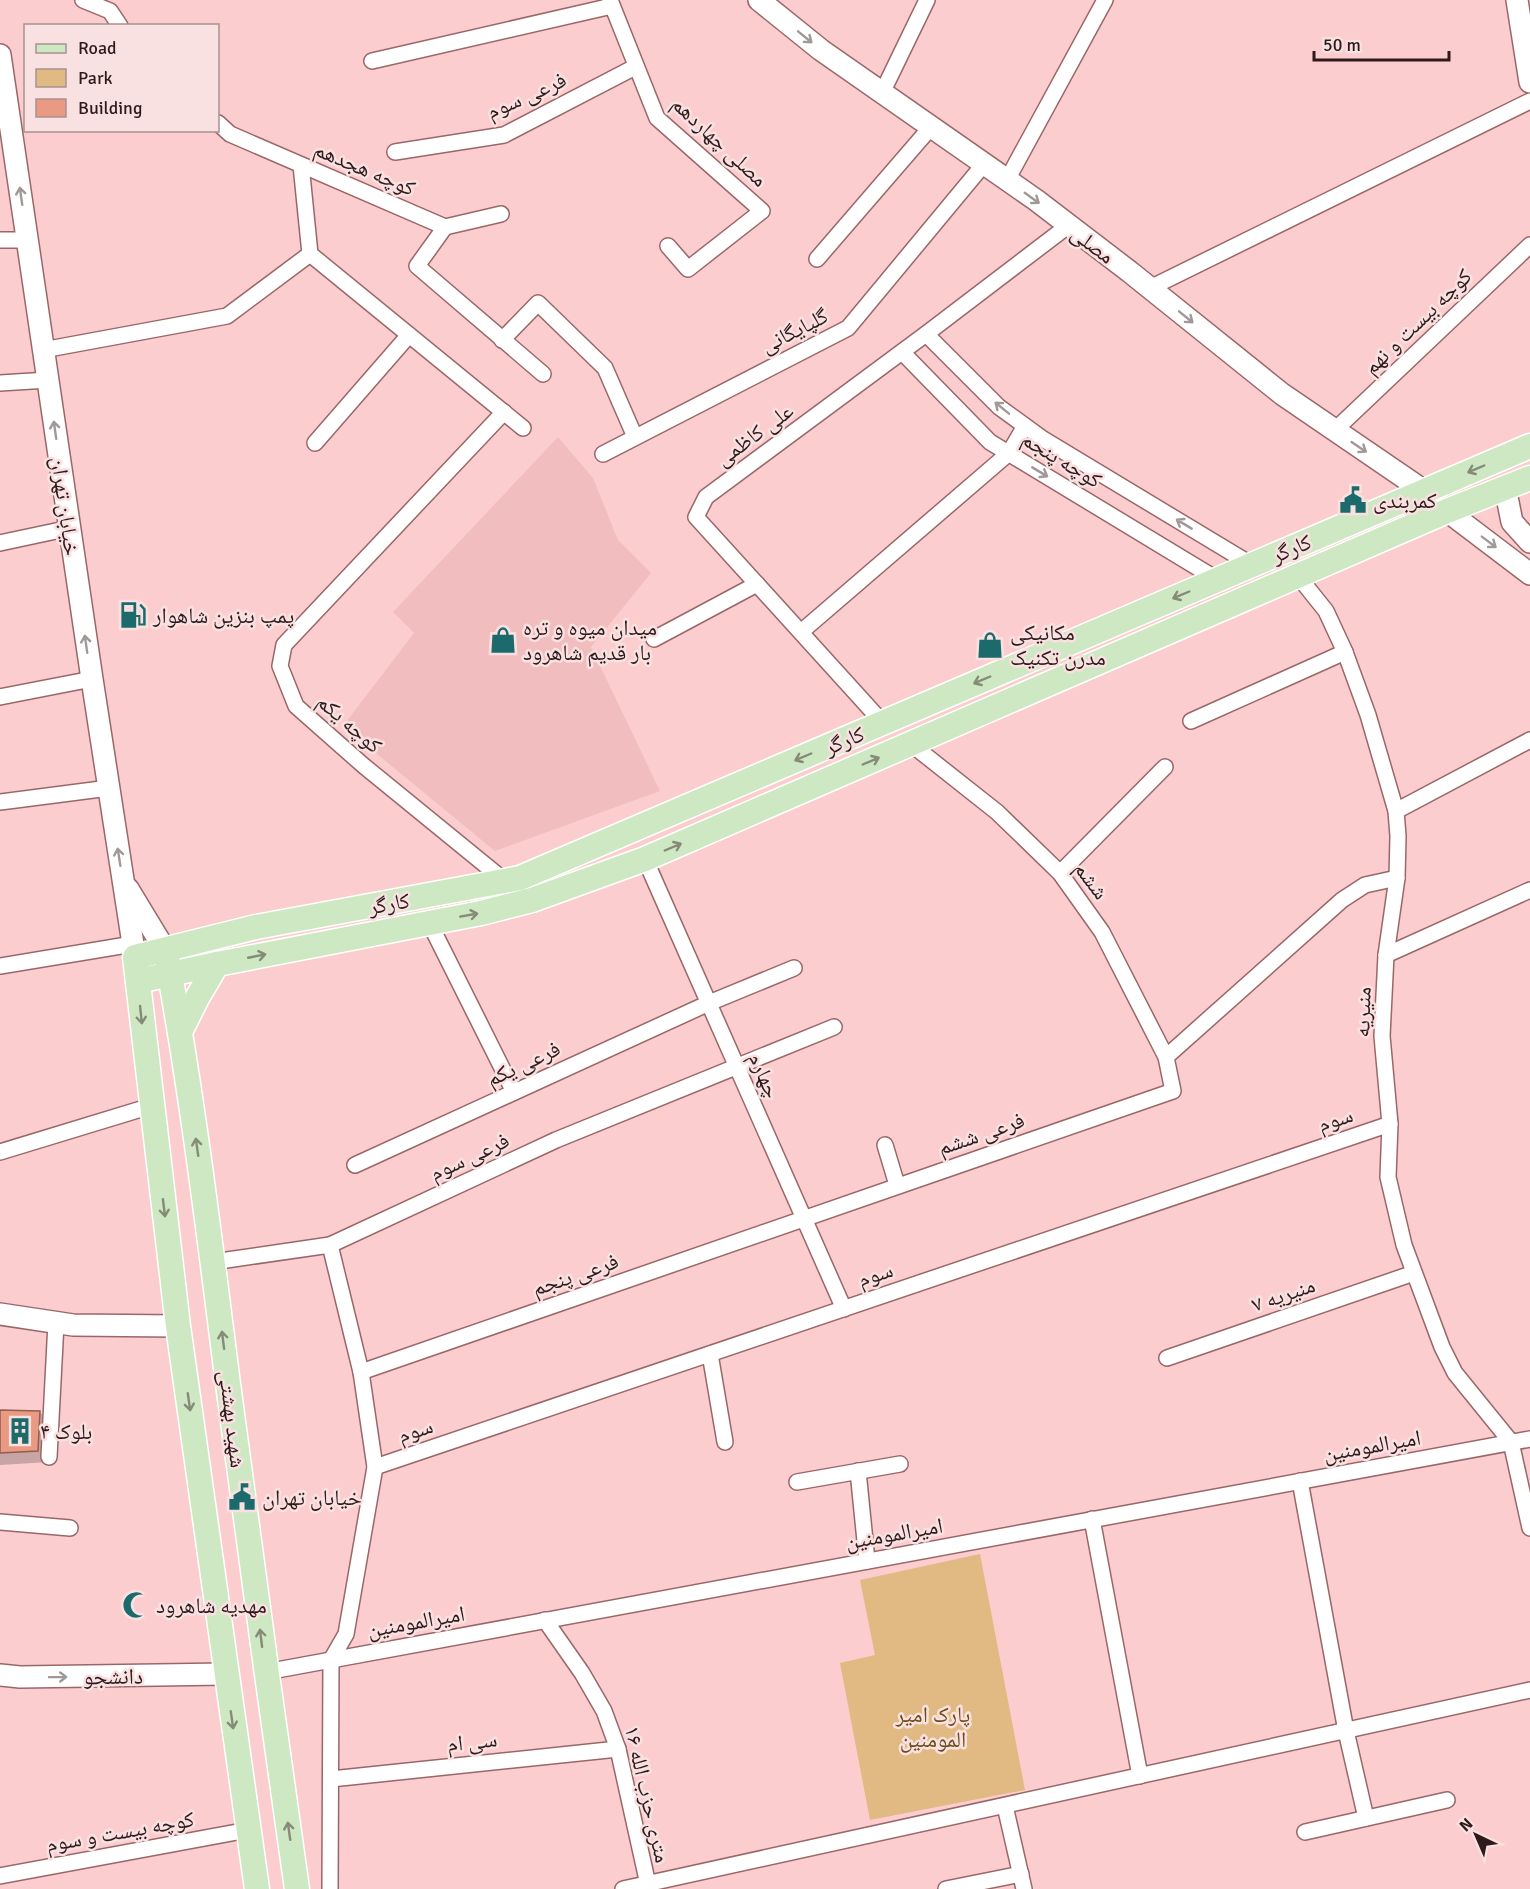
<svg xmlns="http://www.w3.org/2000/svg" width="1530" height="1889" font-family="Signika,'Noto Naskh Arabic',sans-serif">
	<rect width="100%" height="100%" fill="#fccdce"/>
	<polygon fill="#f1bdbe" points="558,437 593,478 618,540 651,573 591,647 660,791 495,851 343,726 414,633 393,612"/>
	<polygon fill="#e0ba82" points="980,1554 1025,1790 870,1820 840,1663 875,1655 860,1580"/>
	<polygon fill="#0003" points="0,1411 40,1412 51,1424 49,1462 0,1465"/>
	<polygon fill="#ea9a82" stroke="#8f5f51" stroke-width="1.5" points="0,1410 40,1411 38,1451 0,1453"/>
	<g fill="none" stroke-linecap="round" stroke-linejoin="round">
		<defs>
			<g id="street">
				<polyline points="83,0 110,11 120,26"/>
				<polyline points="610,0 657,118 762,211 688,269 668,246"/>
				<polyline points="372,61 612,6"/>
				<polyline points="882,93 927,0"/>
				<polyline points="218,123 230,134 445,227 501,214"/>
				<polyline points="395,152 504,135 635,67"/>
				<polyline points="301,165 310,254 523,428"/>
				<polyline points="1007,180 1105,0"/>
				<polyline points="445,227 417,266 543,374"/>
				<polyline points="0,240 27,240"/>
				<polyline points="817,259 931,127"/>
				<polyline points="1150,288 1530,101"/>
				<polyline points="926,334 999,407 1043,439 1252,565"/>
				<polyline points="502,340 538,303 605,368 635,437"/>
				<polyline points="43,350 227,316 310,254"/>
				<polyline points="902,352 990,442 1218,580"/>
				<polyline points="0,383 48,380"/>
				<polyline points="504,412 284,645 280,666 296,706 364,766 505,881"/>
				<polyline points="1335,430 1530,245"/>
				<polyline points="315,443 409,335"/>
				<polyline points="603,454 848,328 984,164"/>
				<polyline points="0,543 70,528"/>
				<polyline points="1298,576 1326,611 1345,652 1368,715 1396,811 1398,836 1397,878 1386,955 1382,1036 1390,1124 1388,1177 1404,1245 1442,1347 1455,1373 1511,1442 1530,1528"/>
				<polyline points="801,632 1009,453 1025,426"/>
				<polyline points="654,639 757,584"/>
				<polyline points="0,697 92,679"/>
				<polyline points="1191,721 1345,652"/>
				<polyline points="883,723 696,517 706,497 926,334 1069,225"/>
				<polyline points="0,802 109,788"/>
				<polyline points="1396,811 1530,740"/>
				<polyline points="645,859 844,1309"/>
				<polyline points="1060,873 1165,767"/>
				<polyline points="429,922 514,1092"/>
				<polyline points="1386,955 1530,890"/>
				<polyline points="0,966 133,944"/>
				<polyline points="1166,1057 1342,900 1365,885 1397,878"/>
				<polyline points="885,1145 897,1185"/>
				<polyline points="0,1152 151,1106"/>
				<polyline points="355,1165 709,1003 794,968"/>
				<polyline points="330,1245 361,1372 375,1467 346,1634 331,1660 330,1889"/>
				<polyline points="213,1262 330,1245 556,1140 834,1027"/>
				<polyline points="710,1354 725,1442"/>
				<polyline points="1167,1358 1414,1273"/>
				<polyline points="361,1372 1173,1091 1166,1057 1102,932 1060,873 997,812 911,744"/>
				<polyline points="49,1457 56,1323"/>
				<polyline points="375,1467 1390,1124"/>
				<polyline points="858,1471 867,1561"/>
				<polyline points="1300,1481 1346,1731 1366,1818"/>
				<polyline points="797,1482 900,1464"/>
				<polyline points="1092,1519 1140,1776"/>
				<polyline points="0,1522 70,1528"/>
				<polyline points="545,1620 582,1673 604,1711 618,1749 649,1889"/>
				<polyline points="266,1672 1530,1439"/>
				<polyline points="331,1779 618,1749"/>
				<polyline points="1005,1806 1024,1889"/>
				<polyline points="1305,1832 1447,1800"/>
				<polyline points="0,1876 248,1830"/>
				<polyline points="623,1889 1530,1690"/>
				<polyline points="946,1889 1021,1874"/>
			</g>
			<g id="secondary">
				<polyline points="759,0 821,50 1036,200 1130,272 1282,394 1424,491"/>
				<polyline points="1517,0 1530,82"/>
				<polyline points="0,55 92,679 135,957"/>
				<polyline points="1505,487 1512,522 1530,542"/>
				<polyline points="1447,511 1530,574"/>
				<polyline points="128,889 165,950"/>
				<polyline points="0,1314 73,1325 178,1326"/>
				<polyline points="0,1675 20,1677 226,1674"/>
			</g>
			<g id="primary">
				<path d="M167,958C193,1099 210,1242 228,1384C250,1552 273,1721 297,1889"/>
				<polyline points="138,981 217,964 481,913 532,900 645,859 1447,511 1530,478"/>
				<polyline points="180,1032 197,998 217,964"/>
				<polyline points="257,1889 178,1326 135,957 256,927 520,878 1530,446"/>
			</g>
		</defs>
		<use href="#street" stroke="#9a6769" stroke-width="18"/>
		<use href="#secondary" stroke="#9a6769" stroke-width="24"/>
		<use href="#primary" stroke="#fff" stroke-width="27"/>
		<use href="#street" stroke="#fff" stroke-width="15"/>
		<use href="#secondary" stroke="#fff" stroke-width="21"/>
		<use href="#primary" stroke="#cde8c2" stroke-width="24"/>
	</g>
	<defs><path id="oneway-shaft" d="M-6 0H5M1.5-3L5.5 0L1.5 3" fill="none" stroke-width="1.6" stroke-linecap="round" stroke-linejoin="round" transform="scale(1.5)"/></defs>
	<g stroke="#a19898">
		<use href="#oneway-shaft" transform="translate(805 37) rotate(39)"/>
		<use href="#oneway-shaft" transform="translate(21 196) rotate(-98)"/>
		<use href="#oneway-shaft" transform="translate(1032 198) rotate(36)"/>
		<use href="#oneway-shaft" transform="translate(1186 317) rotate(39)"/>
		<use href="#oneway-shaft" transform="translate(1002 408) rotate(-141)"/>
		<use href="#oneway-shaft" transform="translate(55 430) rotate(-98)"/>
		<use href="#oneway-shaft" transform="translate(1359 447) rotate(34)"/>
		<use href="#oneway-shaft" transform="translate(1040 472) rotate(31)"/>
		<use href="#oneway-shaft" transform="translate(1184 524) rotate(-149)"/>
		<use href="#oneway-shaft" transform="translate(1489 542) rotate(37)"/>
		<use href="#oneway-shaft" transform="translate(86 644) rotate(-98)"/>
		<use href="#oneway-shaft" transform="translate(119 857) rotate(-99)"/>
		<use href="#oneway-shaft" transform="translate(58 1677) rotate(-1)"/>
	</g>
	<g stroke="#868b77">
		<use href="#oneway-shaft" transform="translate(1476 469) rotate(157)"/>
		<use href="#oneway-shaft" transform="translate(1181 595) rotate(157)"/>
		<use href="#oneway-shaft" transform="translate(982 680) rotate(157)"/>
		<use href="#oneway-shaft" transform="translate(803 757) rotate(157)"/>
		<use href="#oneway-shaft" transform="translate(871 761) rotate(-23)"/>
		<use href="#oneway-shaft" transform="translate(673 847) rotate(-23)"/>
		<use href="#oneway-shaft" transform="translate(469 915) rotate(-10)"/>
		<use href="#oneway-shaft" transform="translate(257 956) rotate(-11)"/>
		<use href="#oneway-shaft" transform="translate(141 1015) rotate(84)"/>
		<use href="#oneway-shaft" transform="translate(197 1147) rotate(-98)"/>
		<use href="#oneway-shaft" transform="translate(164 1208) rotate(83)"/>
		<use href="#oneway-shaft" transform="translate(223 1340) rotate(-97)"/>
		<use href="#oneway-shaft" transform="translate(189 1402) rotate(82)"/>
		<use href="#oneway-shaft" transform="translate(261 1638) rotate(-97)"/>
		<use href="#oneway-shaft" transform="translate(232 1720) rotate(82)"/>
		<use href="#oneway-shaft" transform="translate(289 1831) rotate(-98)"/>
	</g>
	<defs>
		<symbol id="civic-bare" viewBox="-9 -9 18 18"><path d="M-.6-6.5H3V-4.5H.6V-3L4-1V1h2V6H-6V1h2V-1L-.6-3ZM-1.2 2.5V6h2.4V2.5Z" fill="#1d6a6c" stroke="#f9e1e1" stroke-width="2.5" paint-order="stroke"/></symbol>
		<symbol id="fuel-bare" viewBox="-9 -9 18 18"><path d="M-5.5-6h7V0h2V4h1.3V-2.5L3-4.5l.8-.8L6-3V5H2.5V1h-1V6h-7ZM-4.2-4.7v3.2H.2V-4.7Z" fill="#1d6a6c" stroke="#f9e1e1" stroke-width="2.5" paint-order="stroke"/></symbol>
		<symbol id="shop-bare" viewBox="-9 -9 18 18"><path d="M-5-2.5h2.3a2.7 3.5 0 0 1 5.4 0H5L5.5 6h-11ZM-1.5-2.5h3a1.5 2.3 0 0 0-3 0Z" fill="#1d6a6c" stroke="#f9e1e1" stroke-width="2.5" paint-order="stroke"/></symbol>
		<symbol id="building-bare" viewBox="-9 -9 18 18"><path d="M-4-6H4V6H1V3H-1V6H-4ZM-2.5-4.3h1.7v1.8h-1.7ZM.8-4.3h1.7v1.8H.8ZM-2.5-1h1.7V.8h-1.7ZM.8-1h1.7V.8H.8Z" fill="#1d6a6c" stroke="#f9e1e1" stroke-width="2.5" paint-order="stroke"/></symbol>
		<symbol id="mosque-bare" viewBox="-9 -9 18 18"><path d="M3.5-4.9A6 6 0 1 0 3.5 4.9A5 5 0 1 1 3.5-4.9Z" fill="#1d6a6c" stroke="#f9e1e1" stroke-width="2.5" paint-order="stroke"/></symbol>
	</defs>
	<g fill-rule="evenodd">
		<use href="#civic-bare" x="1334" y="481" width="38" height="38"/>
		<use href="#fuel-bare" x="114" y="596" width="38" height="38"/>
		<use href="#shop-bare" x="484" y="621" width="38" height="38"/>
		<use href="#shop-bare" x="971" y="626" width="38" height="38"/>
		<use href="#building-bare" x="1" y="1412" width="38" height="38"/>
		<use href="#civic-bare" x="223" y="1478" width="38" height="38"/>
		<use href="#mosque-bare" x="117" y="1586" width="38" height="38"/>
	</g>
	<g text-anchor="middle" stroke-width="5" stroke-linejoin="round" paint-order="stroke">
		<g font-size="22" fill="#2f1a1b" stroke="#f9e1e1">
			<text transform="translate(526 95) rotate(-24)" y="8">فرعی سوم</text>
			<text transform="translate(720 141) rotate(43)" y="8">مصلی چهاردهم</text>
			<text transform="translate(365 168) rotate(23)" y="8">کوچه هجدهم</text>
			<text transform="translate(1093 244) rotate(37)" y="8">مصلی</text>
			<text transform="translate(1417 321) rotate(-44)" y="8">کوچه بیست و نهم</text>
			<text transform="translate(794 330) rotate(-27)" y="8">گلپایگانی</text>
			<text transform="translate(754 434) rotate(-36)" y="8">علی کاظمی</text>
			<text transform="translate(1062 459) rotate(31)" y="8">کوچه پنجم</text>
			<text transform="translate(66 506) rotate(82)" y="8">خیابان تهران</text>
			<text transform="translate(1291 548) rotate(-23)" y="8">کارگر</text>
			<text transform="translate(350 723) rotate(41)" y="8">کوچه یکم</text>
			<text transform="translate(844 740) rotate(-23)" y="8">کارگر</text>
			<text transform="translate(1092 880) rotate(53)" y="8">ششم</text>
			<text transform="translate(389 903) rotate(-10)" y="8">کارگر</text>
			<text transform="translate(1362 1012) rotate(-88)" y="8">منیریه</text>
			<text transform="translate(523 1063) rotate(-25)" y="8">فرعی یکم</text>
			<text transform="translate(765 1075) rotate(66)" y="8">چهارم</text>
			<text transform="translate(1335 1119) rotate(-19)" y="8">سوم</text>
			<text transform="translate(981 1133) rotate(-19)" y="8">فرعی ششم</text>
			<text transform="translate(469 1156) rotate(-25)" y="8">فرعی سوم</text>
			<text transform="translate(575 1274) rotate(-19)" y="8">فرعی پنجم</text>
			<text transform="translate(875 1274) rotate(-19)" y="8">سوم</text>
			<text transform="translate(1283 1294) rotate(-19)" y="8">منیریه ۷</text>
			<text transform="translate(233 1419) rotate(83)" y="8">شهید بهشتی</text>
			<text transform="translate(415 1430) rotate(-19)" y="8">سوم</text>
			<text transform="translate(1372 1445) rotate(-10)" y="8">امیرالمومنین</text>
			<text transform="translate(894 1533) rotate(-10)" y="8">امیرالمومنین</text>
			<text transform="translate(416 1621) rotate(-10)" y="8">امیرالمومنین</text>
			<text transform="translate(113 1676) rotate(-1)" y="8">دانشجو</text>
			<text transform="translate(472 1741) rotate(-6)" y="8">سی ام</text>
			<text transform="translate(648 1794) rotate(77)" y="8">۱۶ متری حزب الله</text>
			<text transform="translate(120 1831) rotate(-10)" y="8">کوچه بیست و سوم</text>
		</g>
		<g font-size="22" fill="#2f1a1b" stroke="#f9e1e1" text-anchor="start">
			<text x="1373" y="508">کمربندی</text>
			<text x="153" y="623">پمپ بنزین شاهوار</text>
			<text x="523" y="635">میدان میوه و تره<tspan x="523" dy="25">بار قدیم شاهرود</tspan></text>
			<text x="1010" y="640">مکانیکی<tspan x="1010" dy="25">مدرن تکنیک</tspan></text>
			<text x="40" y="1439">بلوک ۴</text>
			<text x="262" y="1505">خیابان تهران</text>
			<text x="156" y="1613">مهدیه شاهرود</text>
		</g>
		<g font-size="22" fill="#6c4d18" stroke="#f9e1e1">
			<text x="933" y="1722">پارک امیر<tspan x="933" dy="25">المومنین</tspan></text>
		</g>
	</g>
	<rect x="24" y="24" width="195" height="108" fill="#f9e1e1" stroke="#a89192" stroke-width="1.5"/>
	<rect x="36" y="44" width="30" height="9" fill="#cde8c2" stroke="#a89192" stroke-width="1.5"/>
	<text x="78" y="54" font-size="18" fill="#2f1a1b">Road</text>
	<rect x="36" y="69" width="30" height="18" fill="#e0ba82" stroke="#a89192" stroke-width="1.5"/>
	<text x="78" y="84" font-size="18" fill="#2f1a1b">Park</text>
	<rect x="36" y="99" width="30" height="18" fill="#ea9a82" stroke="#a89192" stroke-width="1.5"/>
	<text x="78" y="114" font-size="18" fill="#2f1a1b">Building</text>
	<g transform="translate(1476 1835) rotate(316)" stroke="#f9e1e1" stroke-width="4.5" paint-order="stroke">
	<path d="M0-4.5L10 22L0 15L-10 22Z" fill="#2f1a1b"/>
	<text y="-9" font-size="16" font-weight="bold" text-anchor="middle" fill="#2f1a1b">N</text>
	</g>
	<path d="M1314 51v9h135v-9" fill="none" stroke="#2f1a1b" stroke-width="3"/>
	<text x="1323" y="51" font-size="18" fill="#2f1a1b" stroke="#f9e1e1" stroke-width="4.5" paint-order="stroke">50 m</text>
</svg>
